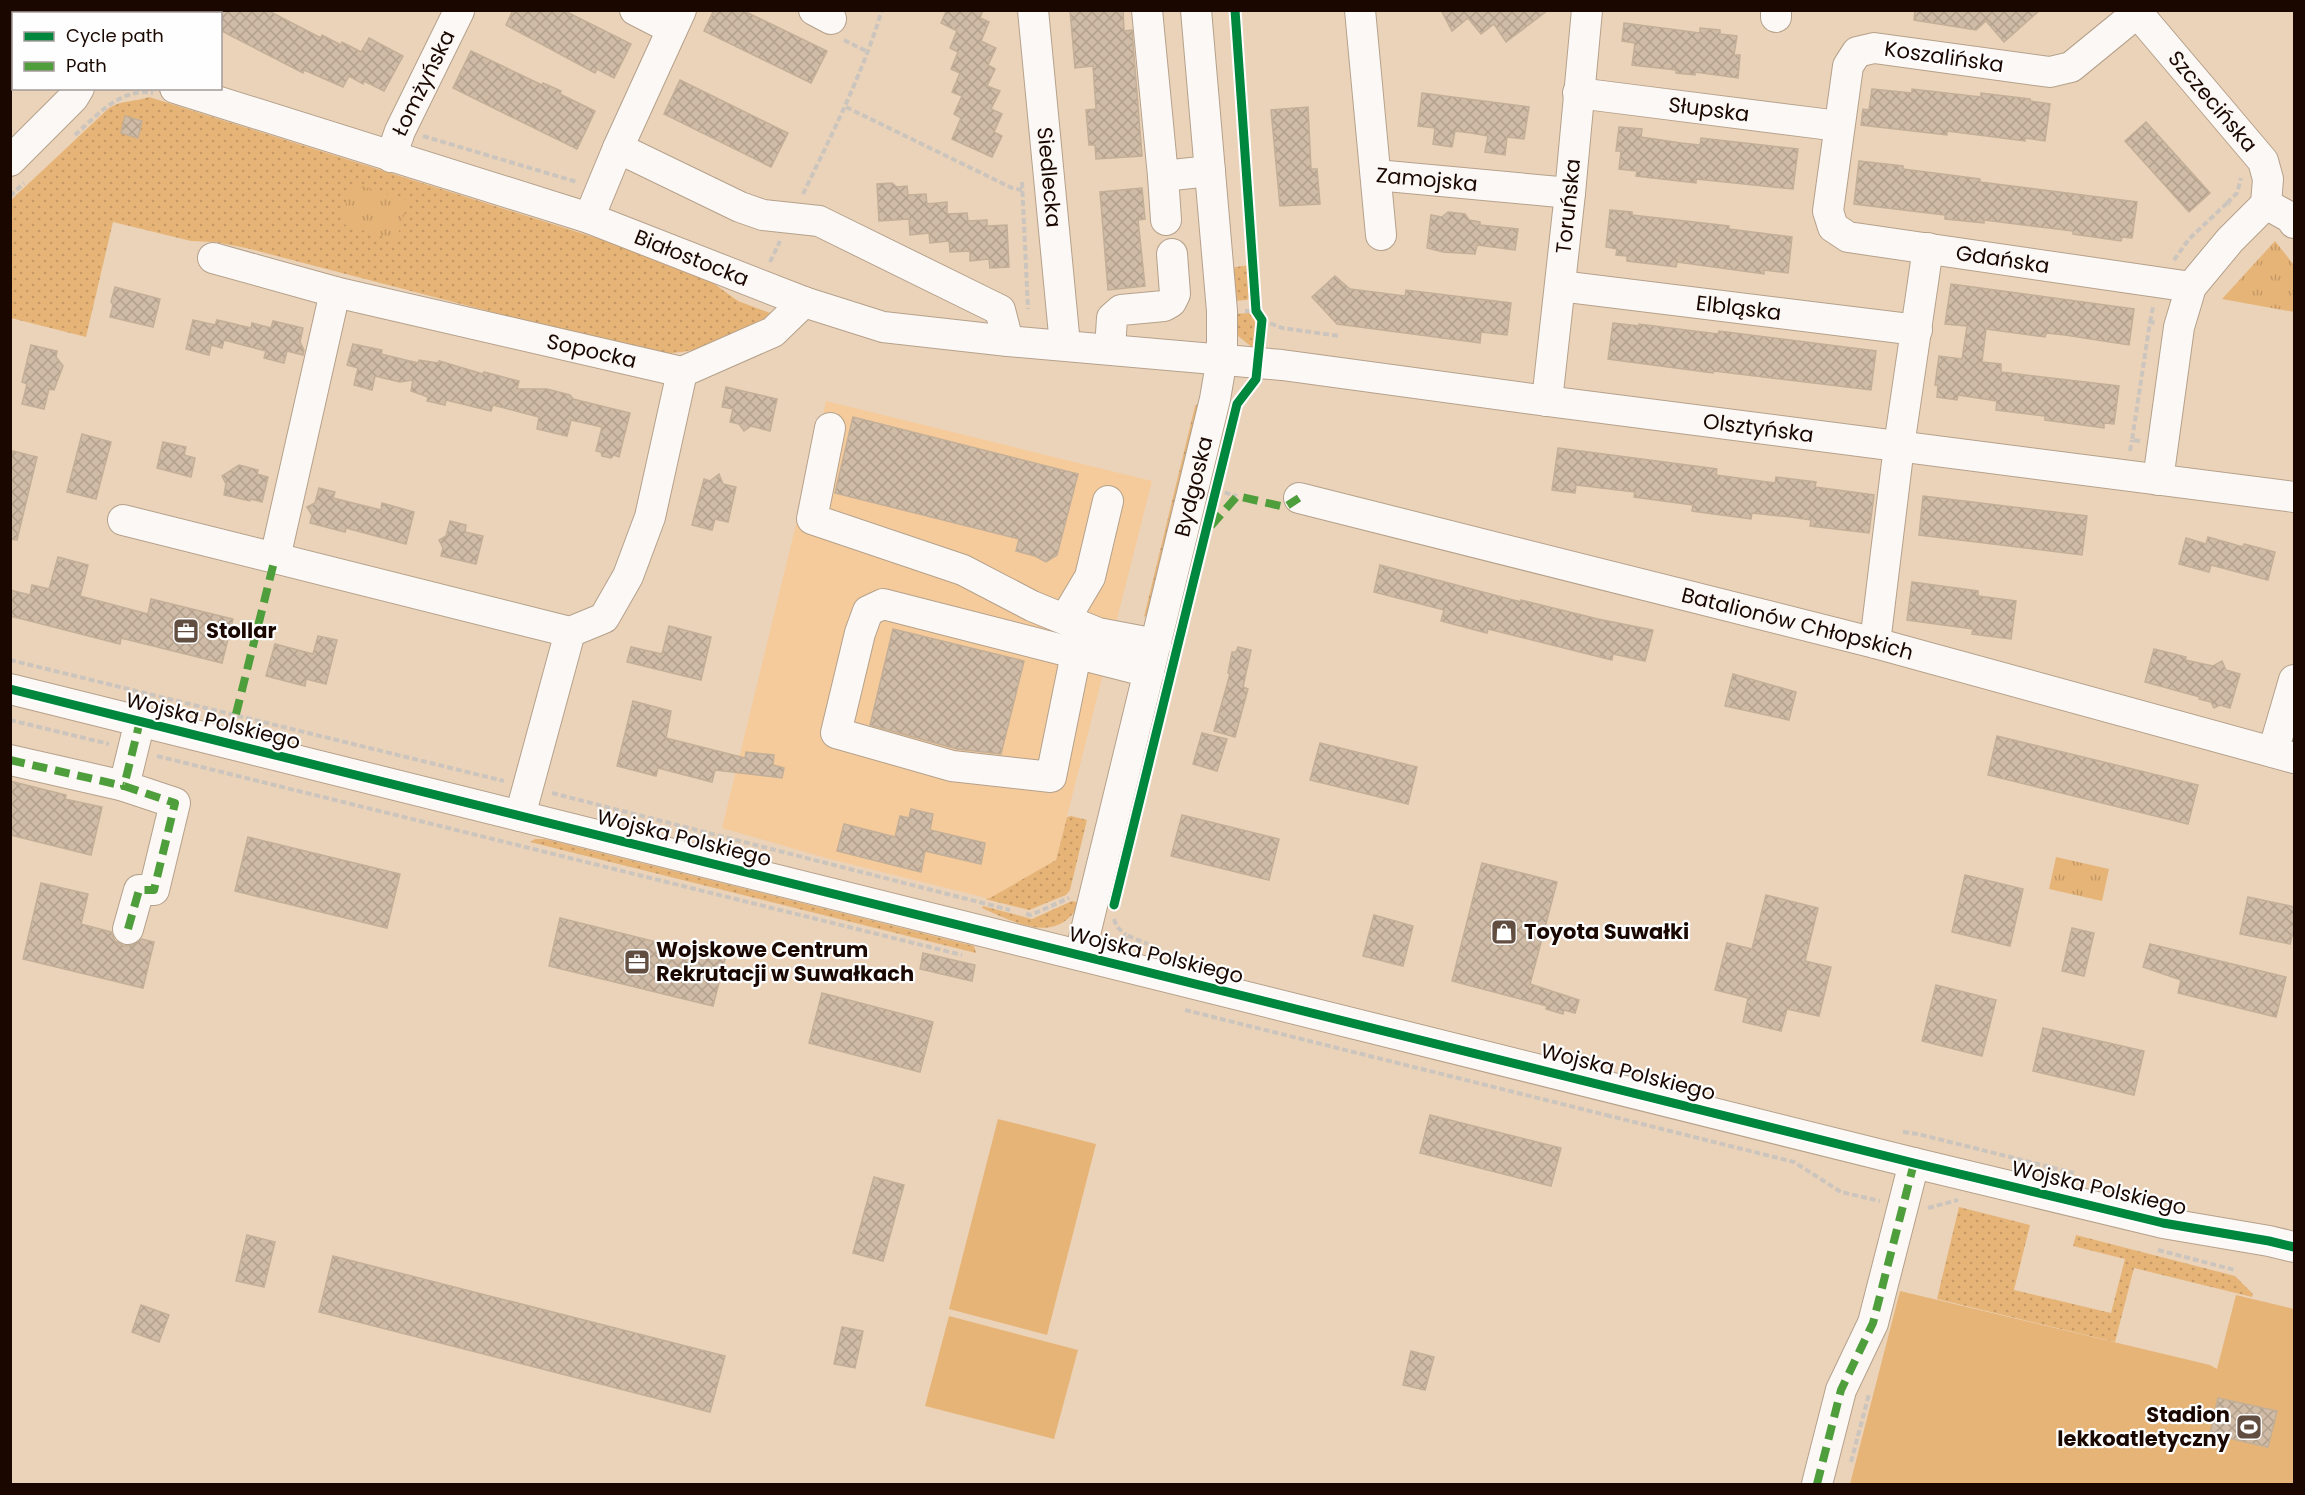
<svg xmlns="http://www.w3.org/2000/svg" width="2305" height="1495" font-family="Poppins,sans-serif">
	<defs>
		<pattern id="grass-dots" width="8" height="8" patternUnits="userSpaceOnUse" patternTransform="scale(1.5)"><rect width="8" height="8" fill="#e6b477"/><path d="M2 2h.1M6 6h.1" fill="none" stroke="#c59965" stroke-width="1.8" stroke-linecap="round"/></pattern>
		<pattern id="park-tufts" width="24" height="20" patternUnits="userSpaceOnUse" patternTransform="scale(1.5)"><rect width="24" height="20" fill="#e6b477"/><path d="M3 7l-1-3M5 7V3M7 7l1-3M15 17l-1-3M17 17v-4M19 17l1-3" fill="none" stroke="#c59965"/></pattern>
		<pattern id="building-cross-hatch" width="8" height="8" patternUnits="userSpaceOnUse" patternTransform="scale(1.5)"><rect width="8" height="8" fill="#d0bca6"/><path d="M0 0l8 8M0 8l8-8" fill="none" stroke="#b2a08d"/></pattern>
	</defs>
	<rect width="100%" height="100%" fill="#ebd3ba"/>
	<polygon fill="#f5cb9c" points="826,401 1152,481 1056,860 990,899 826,858 722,828"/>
	<g fill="url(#grass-dots)">
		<path d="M149,97L606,241L713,283L738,301L781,317L716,346L682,352L662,354L626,347L246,248L215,242L191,241L113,222L86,337L11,318L10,201L109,108C122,100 135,102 149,97Z"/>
		<polygon points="1249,265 1252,295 1247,300 1232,301 1230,268"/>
		<path d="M1249,313C1259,321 1257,337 1253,348L1238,336L1234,314Z"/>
		<polygon points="1198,404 1201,404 1147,615 1144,617 1195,406"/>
		<polygon points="1227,409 1231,414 1143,771 1138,766"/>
		<polygon points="1141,783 1113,895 1107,895 1134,785"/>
		<polygon points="1071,816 1087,820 1070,890 1066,895 1029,910 985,899 990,898 1056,860 1067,817"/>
		<polygon points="535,839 545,839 974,946 976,953 530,842"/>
		<path d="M1072,901L1080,903C1057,946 1016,923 982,908L983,906L1032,919Z"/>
		<polygon points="1959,1207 2030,1225 2014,1290 2111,1313 2125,1259 2073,1246 2076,1235 2235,1276 2253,1294 2252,1297 2134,1268 2115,1342 1937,1299"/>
	</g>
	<g fill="url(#park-tufts)">
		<polygon points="352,183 408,201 396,241 340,223"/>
		<polygon points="2275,241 2294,265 2294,312 2222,299"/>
		<polygon points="2056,857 2109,869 2102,901 2049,889"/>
	</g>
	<g fill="#e6b477">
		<polygon points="998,1119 1096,1144 1047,1335 949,1309"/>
		<polygon points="1900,1291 2210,1365 2217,1369 2236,1295 2294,1309 2294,1484 1850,1484"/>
		<polygon points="949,1316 1078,1350 1054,1439 925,1406"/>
	</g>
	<g fill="url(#building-cross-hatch)" stroke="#c3af98" stroke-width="1.5">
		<polygon points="220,10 267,10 321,38 322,35 341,45 342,42 361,52 369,38 403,56 384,91 364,81 363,84 349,76 343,87 304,70 303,73 220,30"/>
		<polygon points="513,10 563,10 631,44 614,78 597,69 595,73 506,25"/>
		<polygon points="714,10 742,10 827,51 811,83 704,31"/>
		<polygon points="947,10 983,10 980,18 989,22 981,41 996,48 988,65 995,69 987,86 1000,91 991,109 1002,114 994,132 1002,136 992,157 952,139 961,118 954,114 962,96 952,92 960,73 951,69 958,52 950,48 957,31 941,23"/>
		<polygon points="1070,10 1123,10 1124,31 1132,30 1142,156 1096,159 1095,145 1089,145 1086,110 1096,109 1093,66 1075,68"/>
		<polygon points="1441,10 1548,10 1506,42 1494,24 1481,34 1468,18 1452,31"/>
		<polygon points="1915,10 2040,10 2004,42 1986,21 1976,30 1914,20"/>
		<polygon points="1624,23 1700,33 1700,28 1720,30 1720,34 1737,36 1734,55 1740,55 1738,78 1695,72 1695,75 1676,73 1676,70 1632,65 1635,43 1622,41"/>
		<polygon points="471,51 542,85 543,83 561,91 560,94 595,111 577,149 453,88"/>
		<polygon points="680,80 788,133 771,167 664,114"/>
		<polygon points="1872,89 1912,93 1912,89 1981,97 1981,93 2030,99 2030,101 2050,104 2045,141 2025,138 2025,141 1947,131 1947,135 1861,125 1863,109 1869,110"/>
		<polygon points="1422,93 1529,107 1524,139 1507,137 1505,155 1485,152 1488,136 1471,133 1455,131 1452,147 1433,144 1435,128 1418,126"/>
		<polygon points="1308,107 1311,169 1317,169 1320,204 1280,206 1271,110"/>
		<polygon points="125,116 142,121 138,138 121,133"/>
		<polygon points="2146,122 2210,193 2189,212 2125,141"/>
		<polygon points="1619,127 1642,129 1641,137 1681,143 1700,145 1701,138 1798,149 1793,189 1696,179 1696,183 1636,176 1637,171 1619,169 1621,151 1616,151"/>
		<polygon points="1859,161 1903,166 1903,169 1980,179 1980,182 2137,202 2132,238 2122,237 2121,241 2073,234 2073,231 1984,220 1984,223 1945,219 1945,215 1854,204"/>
		<polygon points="892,183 897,187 907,186 908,195 926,194 927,204 947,202 947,214 967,213 968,221 987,220 987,226 1007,225 1009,267 990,268 989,259 970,261 970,251 950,252 949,241 930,243 929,233 910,235 909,219 879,221 877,184"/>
		<polygon points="1142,188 1145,219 1138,220 1145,286 1108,290 1100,192"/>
		<polygon points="1610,210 1632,212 1632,215 1729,226 1729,229 1792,237 1788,273 1764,270 1764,274 1677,262 1676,267 1627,261 1627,256 1616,255 1617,249 1606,247"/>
		<polygon points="1448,212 1465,214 1469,220 1480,222 1480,225 1518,229 1515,250 1477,245 1475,254 1443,252 1427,248 1431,215 1442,217"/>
		<polygon points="1335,276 1350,289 1405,296 1406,290 1511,303 1507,335 1481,332 1480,343 1337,324 1312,297"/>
		<polygon points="1951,284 2134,309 2129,345 2065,335 2046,333 2045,337 1986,329 1982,362 2001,364 2001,372 2119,386 2114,424 2104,423 2104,428 2045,420 2045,416 1996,410 1997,401 1958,395 1957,400 1937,397 1938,385 1935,385 1939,356 1962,359 1967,326 1945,324"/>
		<polygon points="115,287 160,299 153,327 110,317 113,305 111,302"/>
		<polygon points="193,320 215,325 217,320 251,328 252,323 271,328 273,321 303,328 300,342 304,350 303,355 287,351 284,363 264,358 266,351 224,340 222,348 211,345 209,355 186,349"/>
		<polygon points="1613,323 1639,326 1639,324 1718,334 1719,331 1876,351 1871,390 1714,371 1713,373 1608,359"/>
		<polygon points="353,344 382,350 381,354 418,363 419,360 438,363 439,361 483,374 484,372 519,381 517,389 547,389 570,395 573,399 630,413 619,457 614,455 611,458 602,456 601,452 596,451 602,427 571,420 567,436 537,429 539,417 493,405 491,411 446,400 445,405 427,401 428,397 411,391 413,380 400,382 375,376 372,390 354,385 358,368 347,365"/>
		<polygon points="31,345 57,351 56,357 63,366 54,390 49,389 44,409 22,404 27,384 22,382"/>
		<polygon points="726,387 777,399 770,431 751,426 744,431 739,424 730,422 733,409 722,407"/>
		<polygon points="853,417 1078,474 1057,555 1046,562 1035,556 1016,551 1019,539 835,493"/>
		<polygon points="82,434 111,442 96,499 67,492"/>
		<polygon points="163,442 186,447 184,455 195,458 191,477 157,468"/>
		<polygon points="1558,448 1717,469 1716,475 1775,483 1776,477 1816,482 1815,487 1874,495 1869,533 1810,526 1811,520 1791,517 1752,513 1751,519 1692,511 1693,505 1634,497 1635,492 1576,485 1575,493 1552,490"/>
		<polygon points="13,451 37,457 17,540 10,539 10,462"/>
		<polygon points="239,465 258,470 257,474 268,477 262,502 251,499 250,501 224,495 226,484 222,476"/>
		<polygon points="719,474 723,484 736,487 728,522 715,519 712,530 692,525 704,479 710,481"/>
		<polygon points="319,488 335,492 333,498 381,510 382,503 414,512 406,544 346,528 345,532 310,523 312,515 307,507 315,503"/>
		<polygon points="1923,496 2087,516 2082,555 1919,535"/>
		<polygon points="450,521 466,525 465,532 483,536 476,564 441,556 443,548 439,540 446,536"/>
		<polygon points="2208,537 2243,547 2244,544 2275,552 2268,580 2211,565 2209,572 2179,564 2186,538 2206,544"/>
		<polygon points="58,557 88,565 80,596 148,614 151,599 233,619 222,663 121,638 120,644 10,616 10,590 30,595 32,585 49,589"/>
		<polygon points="1380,565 1521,602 1521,600 1598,619 1653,630 1645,661 1613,654 1612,660 1488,629 1487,633 1441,621 1444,610 1374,592"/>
		<polygon points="1912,582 1978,591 1978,596 2016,601 2011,639 1972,634 1973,629 1907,620"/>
		<polygon points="669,626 711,637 701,680 627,662 631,647 662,654"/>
		<polygon points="893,629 1024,661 1001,754 957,749 870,725"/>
		<polygon points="318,636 337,640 326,684 306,679 305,686 266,676 275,644 313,654"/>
		<polygon points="1238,647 1251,650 1243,687 1248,689 1235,737 1214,731 1230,674 1228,673 1232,652 1236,652"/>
		<polygon points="2154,649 2186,657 2185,660 2213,666 2222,661 2226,670 2240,674 2230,708 2220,705 2214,708 2211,702 2199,699 2200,697 2145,682"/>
		<polygon points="1733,674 1796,692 1789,720 1725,706"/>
		<polygon points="633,701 671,711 666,738 745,758 746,752 774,755 773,765 784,768 782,778 715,770 712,782 658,768 656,776 617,766"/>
		<polygon points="1202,733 1227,739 1217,771 1193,764"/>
		<polygon points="1997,736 2198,785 2188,824 1988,775"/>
		<polygon points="1320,743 1417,767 1408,804 1310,780"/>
		<polygon points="10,781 66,795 65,799 102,807 91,855 10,835"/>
		<polygon points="911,809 933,814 930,830 985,843 981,864 925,851 921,872 837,851 844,824 895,837 900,816 909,818"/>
		<polygon points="1182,815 1279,839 1269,880 1171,856"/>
		<polygon points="248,837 400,874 387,928 235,891"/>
		<polygon points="1482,863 1557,882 1530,984 1579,1000 1575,1013 1564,1010 1563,1014 1546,1009 1547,1006 1452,981"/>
		<polygon points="1965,875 2023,889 2010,946 1952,932"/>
		<polygon points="41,883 88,894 81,924 111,932 115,941 124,946 133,945 142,939 154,942 143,988 23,959"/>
		<polygon points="1766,895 1818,908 1805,961 1831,967 1819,1016 1787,1009 1781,1031 1743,1022 1748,998 1715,990 1727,943 1752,949"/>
		<polygon points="2248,897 2295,907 2295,924 2290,944 2240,934"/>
		<polygon points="1374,915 1413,926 1403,966 1363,956"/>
		<polygon points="560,918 725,959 713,1006 549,966"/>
		<polygon points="2072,928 2094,933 2084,976 2062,971"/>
		<polygon points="2150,944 2286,977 2276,1017 2178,993 2181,980 2143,967"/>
		<polygon points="923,953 975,965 972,981 920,969"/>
		<polygon points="1936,985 1996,1000 1982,1056 1922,1041"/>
		<polygon points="822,993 933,1022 920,1072 809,1043"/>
		<polygon points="2043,1028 2144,1051 2134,1095 2033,1071"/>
		<polygon points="1430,1115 1561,1148 1551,1186 1420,1153"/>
		<polygon points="874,1177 904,1185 883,1261 853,1253"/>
		<polygon points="247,1235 275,1242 264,1287 236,1281"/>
		<polygon points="333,1256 725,1356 710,1412 319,1312"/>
		<polygon points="141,1305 169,1315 159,1342 132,1332"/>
		<polygon points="842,1327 863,1331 855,1368 834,1364"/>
		<polygon points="1411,1351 1434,1357 1425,1390 1403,1385"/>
		<polygon points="2218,1398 2277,1411 2268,1447 2210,1434"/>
	</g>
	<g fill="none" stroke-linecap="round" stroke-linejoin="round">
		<defs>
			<g id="minor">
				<polyline points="635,10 672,29"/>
				<polyline points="681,10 618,148 740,207 763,215 819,221 1000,310 1008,341"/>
				<polyline points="814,10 831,19"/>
				<path id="s1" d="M1033,10L1065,345"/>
				<polyline points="1147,10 1163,176 1210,171"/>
				<polyline points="1360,10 1381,235"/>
				<path id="s2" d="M2135,10L2263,161L2268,179L2266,204L2291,218L2294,223"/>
				<path id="s3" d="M2137,13L2071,67L2050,72L1874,48L1857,52L1848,66L1828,211L1833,227L1848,237L2191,287"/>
				<polyline points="115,14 115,10"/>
				<polyline points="1776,17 1776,10"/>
				<path id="s4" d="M175,88L589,218L804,302L883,327L1008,341L1282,365L1547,401L2294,497"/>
				<path id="s5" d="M1578,93L1839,126"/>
				<path id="s6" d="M391,157L400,131L459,11L457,10"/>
				<polyline points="10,161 73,98 79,88"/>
				<path id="s7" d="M1376,175L1570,193"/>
				<polyline points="1163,176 1166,220"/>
				<polyline points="589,218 618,148"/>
				<path id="s8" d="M213,258L335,292L682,372"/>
				<path id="s9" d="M1560,286L1917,330"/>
				<polyline points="1110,349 1112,318 1121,310 1164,306 1171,302 1175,294 1172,254"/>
				<polyline points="682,372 773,332 804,302"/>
				<path id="s10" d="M1547,401L1570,193L1587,10"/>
				<polyline points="830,428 812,519 963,570 1032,606 1098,633 1156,644"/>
				<polyline points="2158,480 2179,327 2191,287 2230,240 2266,204"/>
				<path id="s11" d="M1299,498L1875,643L2294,758"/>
				<polyline points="123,520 570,632"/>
				<polyline points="275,558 335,292"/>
				<polyline points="1065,619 1090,577 1108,501"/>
				<polyline points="1875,643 1899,446 1928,248"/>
				<polyline points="1076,654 1051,777 952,766 836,733 860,633 868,611 883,604 1149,672"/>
				<polyline points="10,689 1914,1163 2163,1223 2269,1241 2294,1247"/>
				<polyline points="2273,752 2294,680"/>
				<polyline points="10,760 124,786"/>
				<polyline points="520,816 570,632 604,618 628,576 650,517 682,372"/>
				<polyline points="128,929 139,890 154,890 175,803 124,786 140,721"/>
				<path id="s12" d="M1080,955L1215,399L1222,358V311L1196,10"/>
				<polyline points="1817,1484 1841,1390 1873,1323 1914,1163"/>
			</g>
		</defs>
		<use href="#minor" stroke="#b5a18b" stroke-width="32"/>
		<g stroke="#ccc5be" stroke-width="4" stroke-dasharray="6 3" stroke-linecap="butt">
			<polyline points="844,40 868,52"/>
			<polyline points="846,107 1012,188 1022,190"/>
			<path d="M75,135C96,116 121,87 153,93"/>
			<polyline points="423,136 577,182"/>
			<polyline points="1022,182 1028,309"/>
			<path d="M803,194C832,134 862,75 882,10"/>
			<polyline points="10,196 24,183"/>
			<polyline points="2227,203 2237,193 2241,178"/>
			<polyline points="2174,260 2189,239 2227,203 2230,205"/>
			<polyline points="770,262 780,241"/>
			<polyline points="1245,311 1256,311"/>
			<polyline points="1262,320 1282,328 1339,336"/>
			<polyline points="2150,322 2153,307"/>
			<polyline points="2140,441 2132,440 2150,322 2156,323"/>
			<polyline points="2130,451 2132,440"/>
			<polyline points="1216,490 1237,496"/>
			<polyline points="10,660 504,781"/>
			<polyline points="10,720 109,744"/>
			<polyline points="157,756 962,955"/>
			<polyline points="552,793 1010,910"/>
			<polyline points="1026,914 1031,915 1069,898"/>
			<polyline points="1114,919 1117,927 1126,935"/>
			<polyline points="1124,942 1126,935 1148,944"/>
			<polyline points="1185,1010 1606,1115"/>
			<polyline points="1606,1115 1794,1162 1841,1192 1880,1201"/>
			<polyline points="1903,1132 1918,1134 2074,1173"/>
			<polyline points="1928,1208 1958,1200"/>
			<polyline points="2158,1250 2235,1270"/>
			<polyline points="1851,1462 1869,1394"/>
		</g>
		<use href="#minor" stroke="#fcf8f5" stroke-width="30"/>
		<g stroke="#4f9e3c" stroke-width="8" stroke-dasharray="15 8" stroke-linecap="butt">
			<polyline points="1211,526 1237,496 1285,507 1299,498"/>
			<polyline points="236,714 275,558"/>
			<polyline points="10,760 124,786"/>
			<polyline points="128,929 139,890 154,890 175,803 124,786 140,721"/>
			<polyline points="1817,1484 1841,1390 1873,1323 1914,1163"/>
		</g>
		<defs>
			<g id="cycleway">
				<polyline points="10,689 1914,1163 2163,1223 2269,1241 2294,1247"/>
				<polyline points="1114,905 1237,404 1256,379 1262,320 1256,311 1235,10"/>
			</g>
		</defs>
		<use href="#cycleway" stroke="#fefefe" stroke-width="13"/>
		<use href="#cycleway" stroke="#00873e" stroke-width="9"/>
	</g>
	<defs>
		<symbol id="office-square" viewBox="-11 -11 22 22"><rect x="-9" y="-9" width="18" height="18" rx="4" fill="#624e41" stroke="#fefefe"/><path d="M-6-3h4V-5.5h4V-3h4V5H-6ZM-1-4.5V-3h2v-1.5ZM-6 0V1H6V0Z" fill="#fff"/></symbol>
		<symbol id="shop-square" viewBox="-11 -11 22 22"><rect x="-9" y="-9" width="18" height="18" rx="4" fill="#624e41" stroke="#fefefe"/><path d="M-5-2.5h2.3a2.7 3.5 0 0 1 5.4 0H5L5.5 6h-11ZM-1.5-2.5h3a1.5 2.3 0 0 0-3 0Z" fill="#fff"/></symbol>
		<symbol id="stadium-square" viewBox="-11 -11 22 22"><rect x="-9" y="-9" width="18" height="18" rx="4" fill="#624e41" stroke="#fefefe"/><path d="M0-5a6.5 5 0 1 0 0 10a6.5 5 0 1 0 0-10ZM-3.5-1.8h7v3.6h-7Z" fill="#fff"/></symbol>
	</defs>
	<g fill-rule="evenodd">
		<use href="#office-square" x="171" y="616" width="30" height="30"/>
		<use href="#shop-square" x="1489" y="917" width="30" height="30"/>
		<use href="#office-square" x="622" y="947" width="30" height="30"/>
		<use href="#stadium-square" x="2234" y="1412" width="30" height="30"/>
	</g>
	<g text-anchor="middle" stroke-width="4.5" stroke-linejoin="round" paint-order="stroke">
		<g font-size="21" fill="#190700" stroke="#fefefe">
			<text transform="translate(1944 57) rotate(8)" y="7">Koszalińska</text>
			<text dy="7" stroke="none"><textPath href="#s6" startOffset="81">Łomżyńska</textPath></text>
			<text dy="7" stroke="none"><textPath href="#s2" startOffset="120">Szczecińska</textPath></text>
			<text dy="7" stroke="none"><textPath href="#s5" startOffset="132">Słupska</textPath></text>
			<text dy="7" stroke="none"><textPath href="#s7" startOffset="51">Zamojska</textPath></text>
			<text dy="7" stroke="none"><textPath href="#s1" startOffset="168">Siedlecka</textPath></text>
			<text dy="7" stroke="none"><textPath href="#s10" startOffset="196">Toruńska</textPath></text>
			<text dy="7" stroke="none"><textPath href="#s4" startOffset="544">Białostocka</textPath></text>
			<text dy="7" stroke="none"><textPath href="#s3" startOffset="656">Gdańska</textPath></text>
			<text dy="7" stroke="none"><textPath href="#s9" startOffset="180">Elbląska</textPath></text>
			<text dy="7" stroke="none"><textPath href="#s8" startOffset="390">Sopocka</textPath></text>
			<text dy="7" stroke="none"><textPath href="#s4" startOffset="1629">Olsztyńska</textPath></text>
			<text dy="7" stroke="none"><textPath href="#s12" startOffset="482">Bydgoska</textPath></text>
			<text dy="7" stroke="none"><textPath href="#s11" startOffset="514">Batalionów Chłopskich</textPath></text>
			<text transform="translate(213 721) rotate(14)" y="7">Wojska Polskiego</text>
			<text transform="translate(684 838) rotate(14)" y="7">Wojska Polskiego</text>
			<text transform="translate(1156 955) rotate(14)" y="7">Wojska Polskiego</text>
			<text transform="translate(1628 1072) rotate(14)" y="7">Wojska Polskiego</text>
			<text transform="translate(2099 1188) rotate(13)" y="7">Wojska Polskiego</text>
		</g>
		<g font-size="21" font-weight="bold" fill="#190700" stroke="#fefefe" text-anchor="start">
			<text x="206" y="638">Stollar</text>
			<text x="1524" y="939">Toyota Suwałki</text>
			<text x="656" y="957">Wojskowe Centrum<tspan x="656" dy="24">Rekrutacji w Suwałkach</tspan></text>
			<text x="2230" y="1422" text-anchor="end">Stadion<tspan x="2230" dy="24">lekkoatletyczny</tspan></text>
		</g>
	</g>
	<rect width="2305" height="1495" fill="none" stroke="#190700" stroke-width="24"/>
	<rect x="12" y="12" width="210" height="78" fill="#fefefe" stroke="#a29b98" stroke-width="1.5"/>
	<rect x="24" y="32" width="30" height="9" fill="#00873e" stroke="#a29b98" stroke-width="1.5"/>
	<text x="66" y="42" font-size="18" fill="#190700">Cycle path</text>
	<rect x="24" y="62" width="30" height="9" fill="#4f9e3c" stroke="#a29b98" stroke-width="1.5"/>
	<text x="66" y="72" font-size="18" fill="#190700">Path</text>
</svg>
